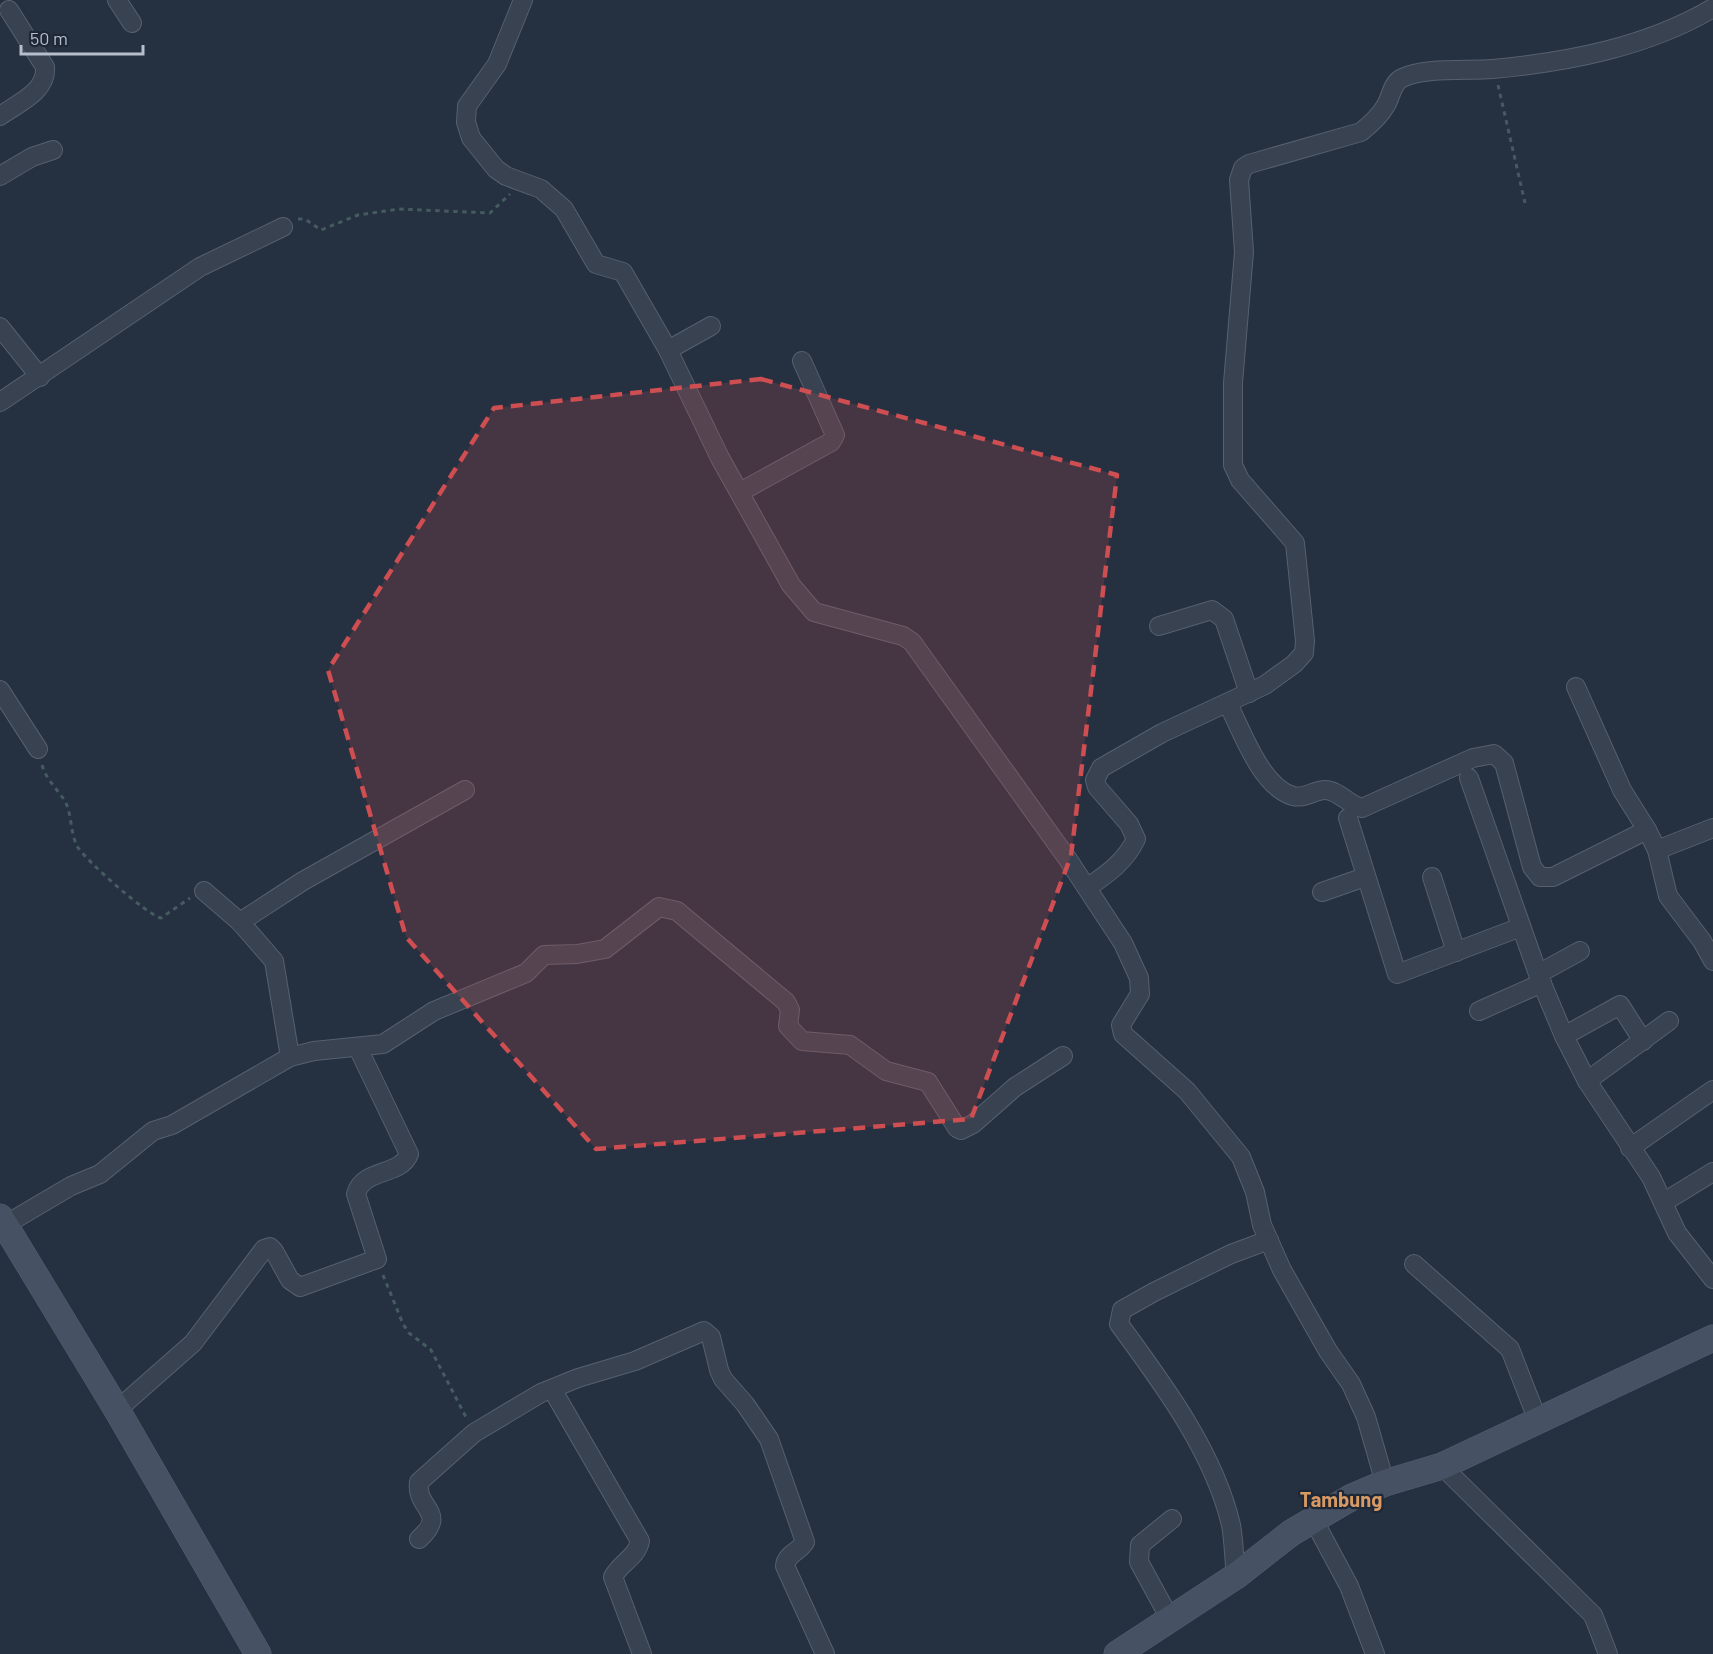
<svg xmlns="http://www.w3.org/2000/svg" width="1713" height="1654" font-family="Barlow,sans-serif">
	<rect width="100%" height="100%" fill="#253041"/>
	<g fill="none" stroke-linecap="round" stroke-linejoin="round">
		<defs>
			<g id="minor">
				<polyline points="117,0 132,23"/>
				<polyline points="523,0 497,64 467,106 466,122 471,138 496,169 506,176 541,189 564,209 596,264 623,272 668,350 720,458 791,585 814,612 903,636 912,642 1067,858 1123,943 1139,978 1140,994 1121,1025 1123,1034 1187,1091 1241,1157 1255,1192 1262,1225 1282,1270 1328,1351 1351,1384 1366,1417 1385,1483"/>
				<path d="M0,116C18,103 47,92 45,67L9,10"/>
				<polyline points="0,176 32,157 53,150"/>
				<polyline points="0,327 40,377"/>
				<polyline points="668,350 711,326"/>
				<polyline points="0,402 200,267 283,227"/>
				<polyline points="740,492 831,442 835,435 802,361"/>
				<polyline points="1159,626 1212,610 1224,619 1249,693"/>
				<polyline points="1576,687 1622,790 1647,830"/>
				<polyline points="0,690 38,749"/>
				<path d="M1228,704C1242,731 1261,787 1293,796C1305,799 1314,790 1325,790C1338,790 1349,805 1362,808L1473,758L1494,754L1504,763L1532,867L1540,877H1553L1647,830L1657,850L1713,828"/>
				<polyline points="1469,778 1538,974 1564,1036 1587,1081 1651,1177 1677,1233 1713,1279"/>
				<polyline points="1348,818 1397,974 1521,927"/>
				<polyline points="1657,850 1668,896 1702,941 1713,961"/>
				<polyline points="1432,877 1456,952"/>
				<path d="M1087,888C1107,874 1125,862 1136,839L1129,824L1097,787L1095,780L1101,768L1162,733L1265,685L1294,664L1304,653L1305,641L1295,543L1240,480L1233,465V383L1244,252L1239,180L1243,168L1249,164L1361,132C1371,124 1380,116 1386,105C1391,97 1392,83 1402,78C1425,67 1467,71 1493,69C1568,62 1647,47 1713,8"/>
				<polyline points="204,891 240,922 274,961 290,1057"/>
				<polyline points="1322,892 1365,877"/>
				<polyline points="240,922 303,881 465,790"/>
				<polyline points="1538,974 1580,951"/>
				<polyline points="1479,1011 1542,983"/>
				<polyline points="1564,1036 1620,1005 1643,1041"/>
				<polyline points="1587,1081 1669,1021"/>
				<polyline points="1630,1148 1713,1090"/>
				<polyline points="1664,1202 1713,1172"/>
				<polyline points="5,1225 71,1186 100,1174 153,1131 172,1125 290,1057 314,1051 383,1044 434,1011 526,973 544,955 577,954 605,949 659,907 677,911 786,1002 790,1010 788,1026 802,1041 850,1045 886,1071 928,1082 957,1128 961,1130 973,1124 1015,1087 1063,1056"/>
				<polyline points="1414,1264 1510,1349 1538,1421"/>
				<path d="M552,1389L640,1541C637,1557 620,1563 613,1577L642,1654"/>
				<path d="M117,1410L193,1343L264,1249L270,1247L274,1251L290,1280L300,1287L377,1259L356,1194C363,1168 401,1176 409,1154L358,1048"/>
				<polyline points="1442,1466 1593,1615 1608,1654"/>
				<polyline points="1313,1519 1349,1586 1375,1654"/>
				<path d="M419,1539C449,1512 415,1509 419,1482L474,1433L541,1393L578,1378L635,1361L704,1331L711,1337L719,1370L723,1379L745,1404L769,1439L805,1542C799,1552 786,1554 785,1566L825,1654"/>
				<path d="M1236,1576C1234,1560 1234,1541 1231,1525C1214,1452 1163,1384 1119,1324L1122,1310L1154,1292L1231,1254L1269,1240"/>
				<polyline points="1169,1617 1139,1562 1140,1545 1172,1519"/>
			</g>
			<g id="secondary">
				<polyline points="0,1217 117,1410 258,1654"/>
				<polyline points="1117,1654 1236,1576 1291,1533 1352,1497 1385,1483 1442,1466 1713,1338"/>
			</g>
		</defs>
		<use href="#minor" stroke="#57606e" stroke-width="20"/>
		<use href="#secondary" stroke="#57606e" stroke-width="27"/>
		<g stroke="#455b5f" stroke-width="3" stroke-dasharray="4.5 4.5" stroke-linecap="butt">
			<polyline points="1498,85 1525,203"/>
			<polyline points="298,219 305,219 321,230 358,215 399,209 490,213 510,194"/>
			<path d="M42,765C46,779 57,789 65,801C72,814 70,832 77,846C84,859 147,915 161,918L190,898"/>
			<polyline points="383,1275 403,1324 409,1333 431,1350 467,1419"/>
		</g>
		<use href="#minor" stroke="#394251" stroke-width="18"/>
		<use href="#secondary" stroke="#475164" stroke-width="26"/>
	</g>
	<path fill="#ce4e51" fill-opacity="0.2" stroke="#ce4e51" stroke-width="4.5" stroke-dasharray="12 8" stroke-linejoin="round" d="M761,379L1117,475L1071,856L971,1119L596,1149L406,937L328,670L494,408Z"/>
	<g text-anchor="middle" stroke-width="4.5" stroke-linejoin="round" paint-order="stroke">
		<g font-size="20" font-weight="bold" fill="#d89a64" stroke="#1e2736">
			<text x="1341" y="1507">Tambung</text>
		</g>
	</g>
	<path d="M21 45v9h122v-9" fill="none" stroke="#b6becb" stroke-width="3"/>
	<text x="30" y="45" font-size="18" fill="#b6becb" stroke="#1e2736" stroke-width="4.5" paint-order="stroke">50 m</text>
</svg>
